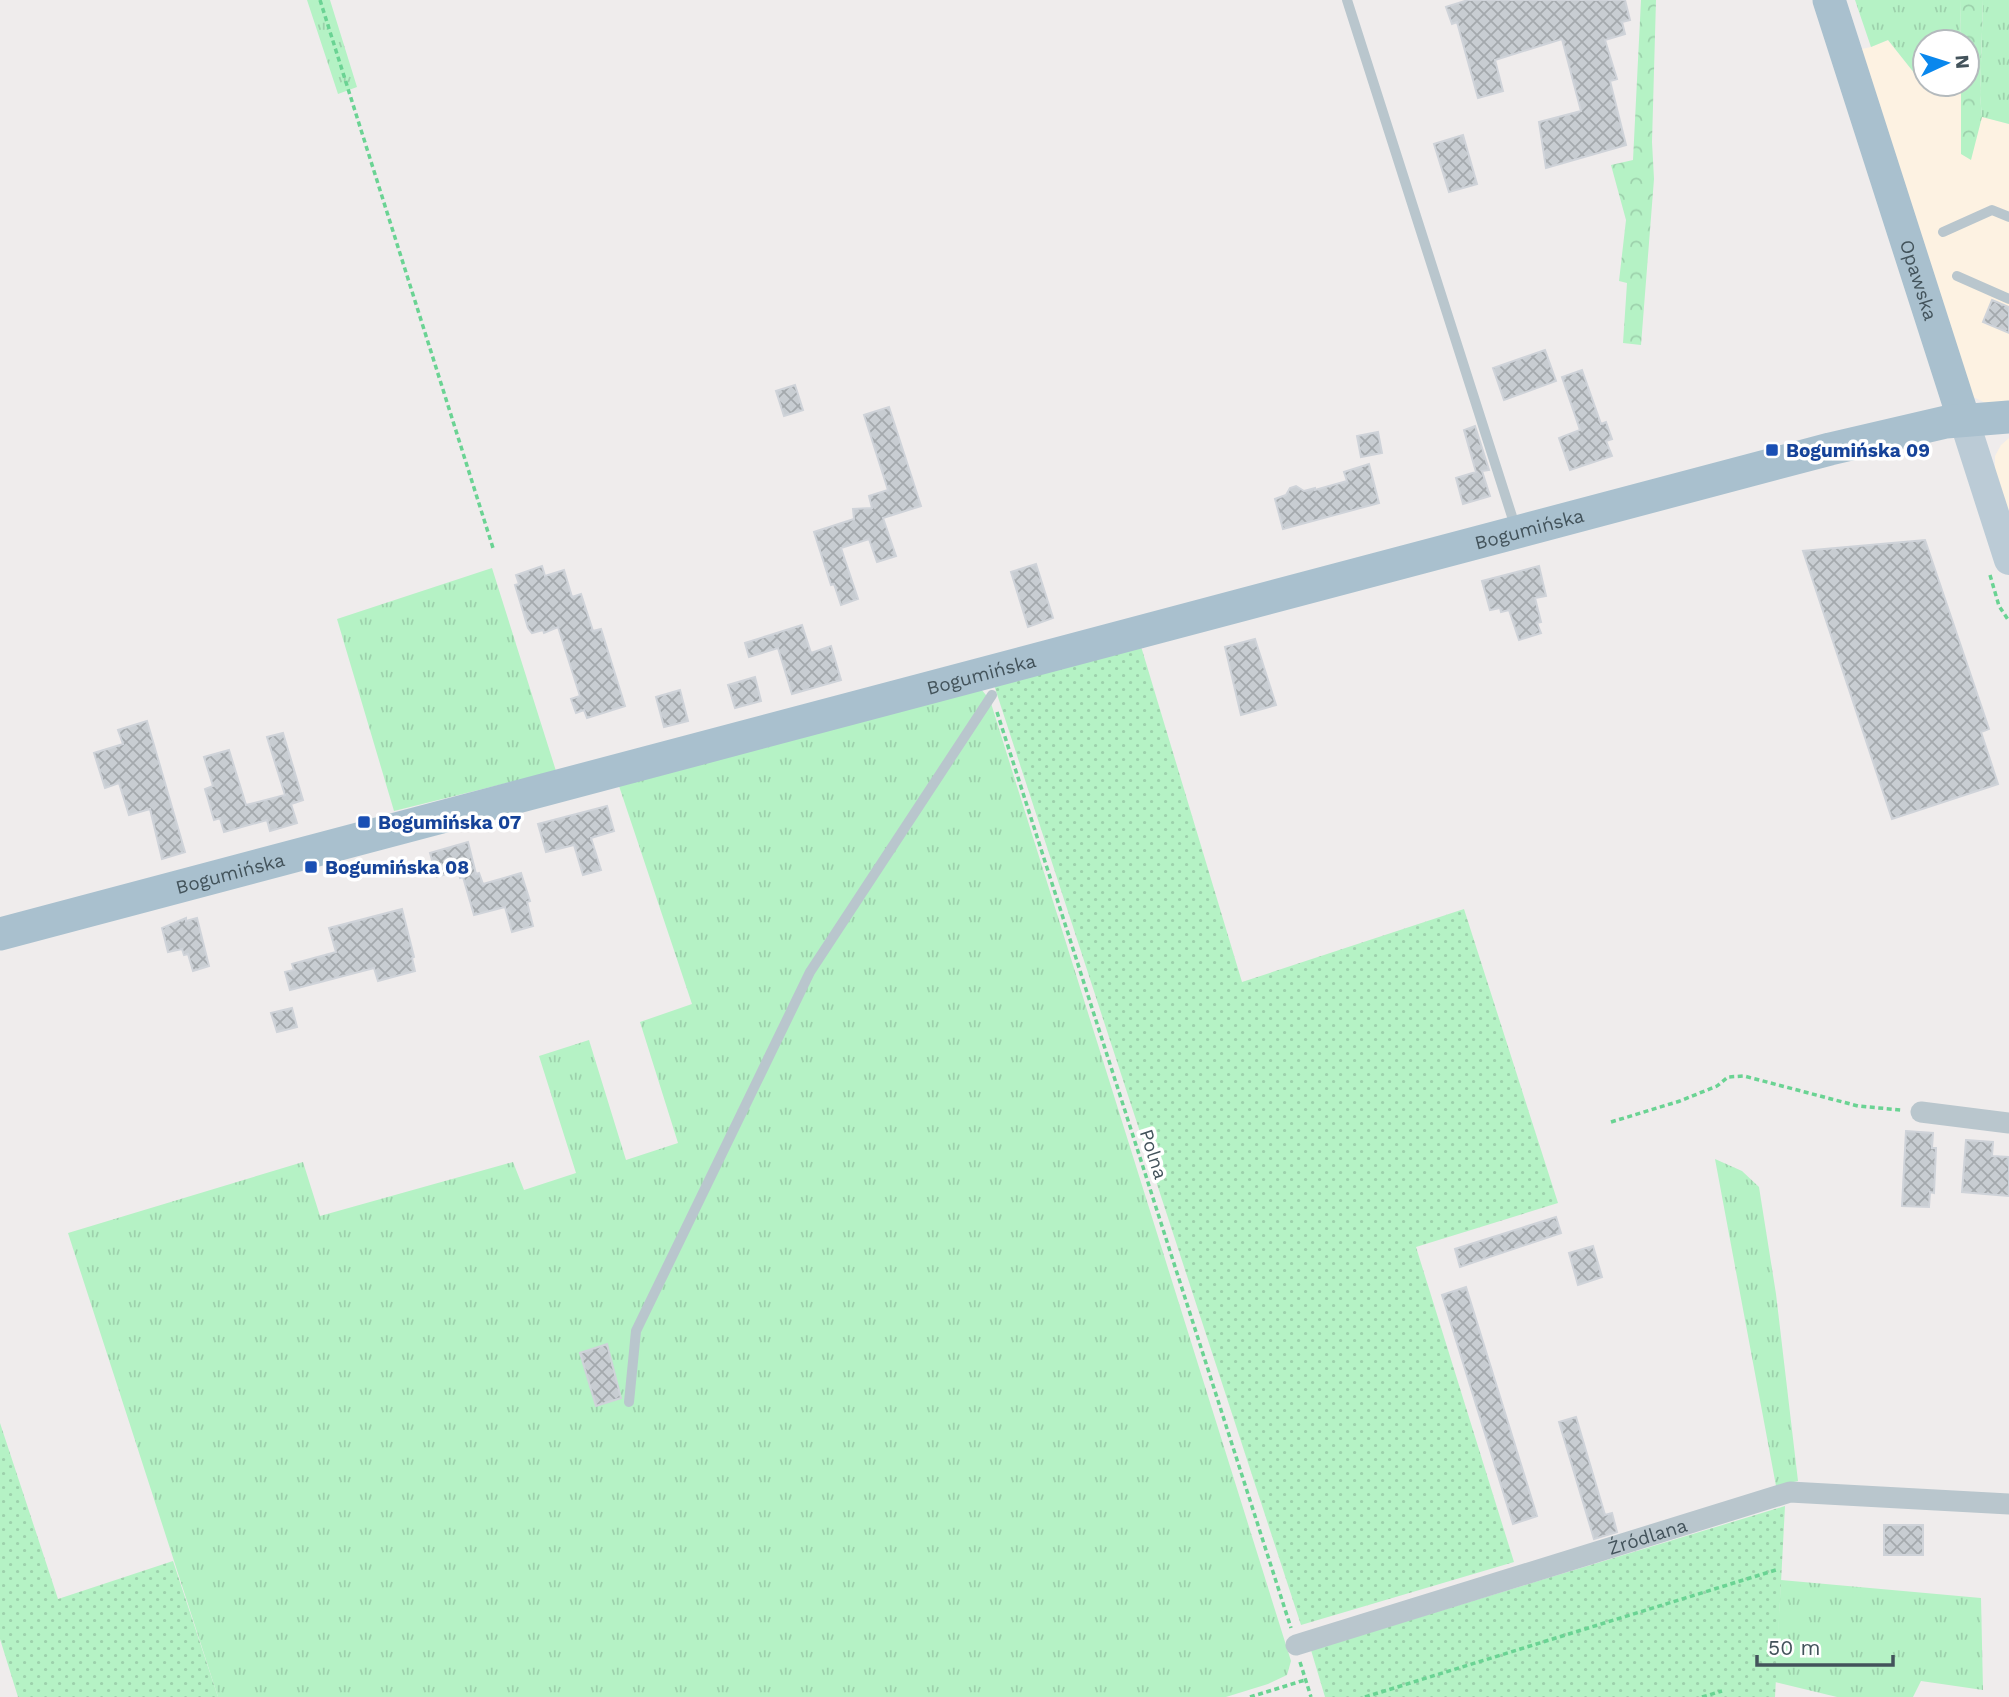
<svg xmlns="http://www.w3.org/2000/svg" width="2009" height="1697" font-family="'Work Sans',sans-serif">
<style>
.commercial{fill:#fdf2e2}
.grass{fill:url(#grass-tufts)}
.forest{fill:url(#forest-crowns)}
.park{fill:url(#park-dots)}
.building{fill:url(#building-cross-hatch);stroke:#cfd3d9;stroke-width:2}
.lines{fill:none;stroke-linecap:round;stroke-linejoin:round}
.path{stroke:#6ad393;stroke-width:3.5;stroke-dasharray:5 3.5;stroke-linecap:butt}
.lane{stroke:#b9c6cd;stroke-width:10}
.street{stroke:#b9c6cd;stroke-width:21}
.secondary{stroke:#bbcbd6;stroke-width:30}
.primary{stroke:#a9c0ce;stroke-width:33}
.transit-dot{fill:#1a4fb4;stroke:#fff;stroke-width:2.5}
.labels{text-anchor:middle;stroke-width:7;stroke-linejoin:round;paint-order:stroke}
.street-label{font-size:19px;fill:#43535b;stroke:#fff}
.transit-label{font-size:19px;font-weight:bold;fill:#164399;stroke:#fff;text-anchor:start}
</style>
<defs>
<pattern id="grass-tufts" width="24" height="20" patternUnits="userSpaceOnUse" patternTransform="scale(1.75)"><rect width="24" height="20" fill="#b5f2c5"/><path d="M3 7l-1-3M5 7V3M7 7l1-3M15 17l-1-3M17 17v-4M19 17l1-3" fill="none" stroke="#9dd1ac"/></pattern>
<pattern id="forest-crowns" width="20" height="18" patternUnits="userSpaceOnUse" patternTransform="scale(1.75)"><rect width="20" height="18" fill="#b5f2c5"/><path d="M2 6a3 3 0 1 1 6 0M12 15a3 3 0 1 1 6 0" fill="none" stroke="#9dd1ac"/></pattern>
<pattern id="park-dots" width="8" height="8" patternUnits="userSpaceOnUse" patternTransform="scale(1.75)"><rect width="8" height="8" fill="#b5f2c5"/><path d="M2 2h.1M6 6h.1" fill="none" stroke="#9dd1ac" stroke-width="1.8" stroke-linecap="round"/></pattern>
<pattern id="building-cross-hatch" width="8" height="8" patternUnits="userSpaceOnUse" patternTransform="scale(1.75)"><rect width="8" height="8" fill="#c8cdd2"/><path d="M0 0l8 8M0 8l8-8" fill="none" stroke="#a4a9ad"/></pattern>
</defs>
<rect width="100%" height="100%" fill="#efecec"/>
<path class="commercial" d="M1888,40L1915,74L1925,68V84H1961L1962,111L2009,124V407H1994L1967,394L1857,50L1871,47Z
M2009,438V517L1995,472V456L2001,445Z"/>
<path class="grass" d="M307,0H330L357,87L338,94Z
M1855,0H1960L1961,42H1925V68L1915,74L1888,40L1871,47Z
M1983,0H2009V124L1982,117L1980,95Z
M492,568L556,771L394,811L337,619Z
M981,689L990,700L1291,1661L1287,1675L1268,1684L1226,1697H218L68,1233L303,1162L320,1216L513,1162L524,1190L576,1173L539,1056L589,1040L626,1160L678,1143L640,1022L692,1004L618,783Z
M1715,1159L1742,1171L1759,1187L1776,1294L1798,1481L1776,1486Z
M1781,1580L1981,1598L1983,1690L1921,1681L1913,1697H1837L1775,1682Z"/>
<path class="forest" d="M1641,0H1656L1652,142L1654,179L1641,345L1623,343L1627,283L1619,281L1626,220L1611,165L1633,160Z
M1960,0H1983L1980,95L1982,117L1971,160L1961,154V84H1967V42H1961Z"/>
<path class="park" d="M1140,643L1242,982L1464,909L1558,1203L1416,1247L1514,1562L1301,1625L993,682Z
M0,1423L58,1599L173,1561L218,1697H18L0,1639Z
M1785,1506L1775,1697H1325L1311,1650Z"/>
<path class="building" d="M1468,0H1625L1630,20L1622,22L1625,34L1605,40L1617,79L1610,81L1626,145L1546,168L1539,122L1581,111L1562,39L1495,60L1503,91L1478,98L1457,22L1452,24L1446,7Z
M1463,135L1477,184L1449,192L1434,144Z
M1992,300L2009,307V333L1983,322Z
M1545,350L1556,381L1504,400L1493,368Z
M1582,370L1601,424L1606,422L1612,439L1606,441L1612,456L1570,470L1559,438L1580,430L1562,377Z
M795,385L803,410L784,416L776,391Z
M889,407L921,506L883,518L896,556L877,562L869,539L841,548L858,599L841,605L834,584L831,585L814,532L854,519L853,509L872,508L869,496L888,490L864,415Z
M1475,426L1489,470L1482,471L1490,496L1463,504L1456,478L1476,472L1464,430Z
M1378,432L1382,453L1361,457L1357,436Z
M1369,464L1379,503L1283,529L1275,499L1286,495L1290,488L1296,486L1304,491L1315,488V490L1347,481L1344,472Z
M1925,540L1989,729L1981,732L1998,784L1892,819L1803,551Z
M1036,564L1053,618L1028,627L1011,572Z
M542,566L545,576L564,570L572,597L581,594L593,631L601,629L625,706L587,718L584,710L576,713L571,699L580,696L558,627L544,633L543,630L532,633L528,628L515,585L519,584L516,575Z
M1539,566L1546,596L1535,598L1541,622L1537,623L1541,633L1519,640L1509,610L1501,612L1500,608L1490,610L1482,581Z
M802,625L811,653L831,646L841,680L792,694L778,648L749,657L745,643Z
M1255,639L1276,705L1241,715L1225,647Z
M755,677L761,701L735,708L728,685Z
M680,690L688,721L664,727L656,697Z
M147,721L185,852L162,859L150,809L129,815L119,783L105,788L94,753L123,744L118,730Z
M283,733L303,800L291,804L297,823L270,831L267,820L224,832L220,818L214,820L205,789L213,786L204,757L229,750L246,805L285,795L267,737Z
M607,806L614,831L591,838L601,870L583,875L574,845L546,852L538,824Z
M468,842L476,874L479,873L483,884L521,873L530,901L527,902L533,926L512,932L505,907L474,915L463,877L460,878L458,870L437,877L430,853Z
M402,909L414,957L412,958L415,971L378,981L374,968L290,990L285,972L294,970L292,964L336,952L329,928Z
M186,918V921L197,918L209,966L193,971L188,954L184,955L182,949L168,952L162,928Z
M292,1008L297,1027L277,1032L271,1013Z
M1906,1131L1933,1133L1932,1148H1936L1934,1193L1930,1192L1929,1207L1902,1206Z
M1966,1140L1993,1142L1992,1156L2009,1157V1196L1962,1192Z
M1556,1217L1561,1233L1460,1267L1455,1249Z
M1593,1246L1602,1277L1578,1285L1569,1253Z
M1466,1287L1537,1516L1513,1524L1442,1295Z
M607,1344L621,1398L596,1406L580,1353Z
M1576,1417L1605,1515L1612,1513L1617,1532L1594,1539L1559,1422Z
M1884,1525H1923V1555H1884Z"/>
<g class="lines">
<path class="path" d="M320,0L493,548
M1990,575L1999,606L2009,621
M997,712L1291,1628
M1611,1122L1680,1101L1717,1086L1728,1077L1744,1076L1858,1106L1901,1110
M1300,1662L1311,1697
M1250,1697L1305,1680
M1365,1697L1779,1569
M1702,1697L1722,1691"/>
<path class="lane" d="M1347,0L1516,529
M1943,232L1992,210L2009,217
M1957,276L2009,299
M629,1402L636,1331L810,972L992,695"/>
<g class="street">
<path d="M1921,1112L2009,1123"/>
<path id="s1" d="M1296,1645L1790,1492L2009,1504"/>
</g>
<path class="secondary" d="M1964,420L2009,560"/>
<g class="primary">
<path id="s2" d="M1829,0L1964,420"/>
<path id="s3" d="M0,934L1830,449L1946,422L2009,417"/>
</g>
</g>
<g class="transit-dot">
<rect x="1765" y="443" width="14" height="14" rx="3.5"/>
<rect x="357" y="815" width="14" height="14" rx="3.5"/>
<rect x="304" y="860" width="14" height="14" rx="3.5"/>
</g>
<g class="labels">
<g class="street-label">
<text dy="7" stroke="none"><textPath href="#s2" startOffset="294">Opawska</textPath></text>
<text dy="7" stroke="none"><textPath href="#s3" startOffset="1582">Bogumińska</textPath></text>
<text dy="7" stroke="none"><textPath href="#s3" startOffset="1015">Bogumińska</textPath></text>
<text dy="7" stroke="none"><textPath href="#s3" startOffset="238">Bogumińska</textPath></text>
<text transform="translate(1154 1154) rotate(72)" y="7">Polna</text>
<text dy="7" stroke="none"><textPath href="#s1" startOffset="368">Źródlana</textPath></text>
</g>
<g class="transit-label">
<text x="1786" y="457">Bogumińska 09</text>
<text x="378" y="829">Bogumińska 07</text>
<text x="325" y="874">Bogumińska 08</text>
</g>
</g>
<g transform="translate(1946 63) rotate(86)"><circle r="33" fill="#ffffff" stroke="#b4babd" stroke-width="2"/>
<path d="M0-5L12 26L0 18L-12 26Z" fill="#0987ed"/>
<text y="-10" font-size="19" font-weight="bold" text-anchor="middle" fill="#43535b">N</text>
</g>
<path d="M1757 1655v10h136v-10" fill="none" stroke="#43535b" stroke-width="3.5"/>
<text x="1768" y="1655" font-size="21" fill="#43535b" stroke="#ffffff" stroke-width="5" paint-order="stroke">50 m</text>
</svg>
